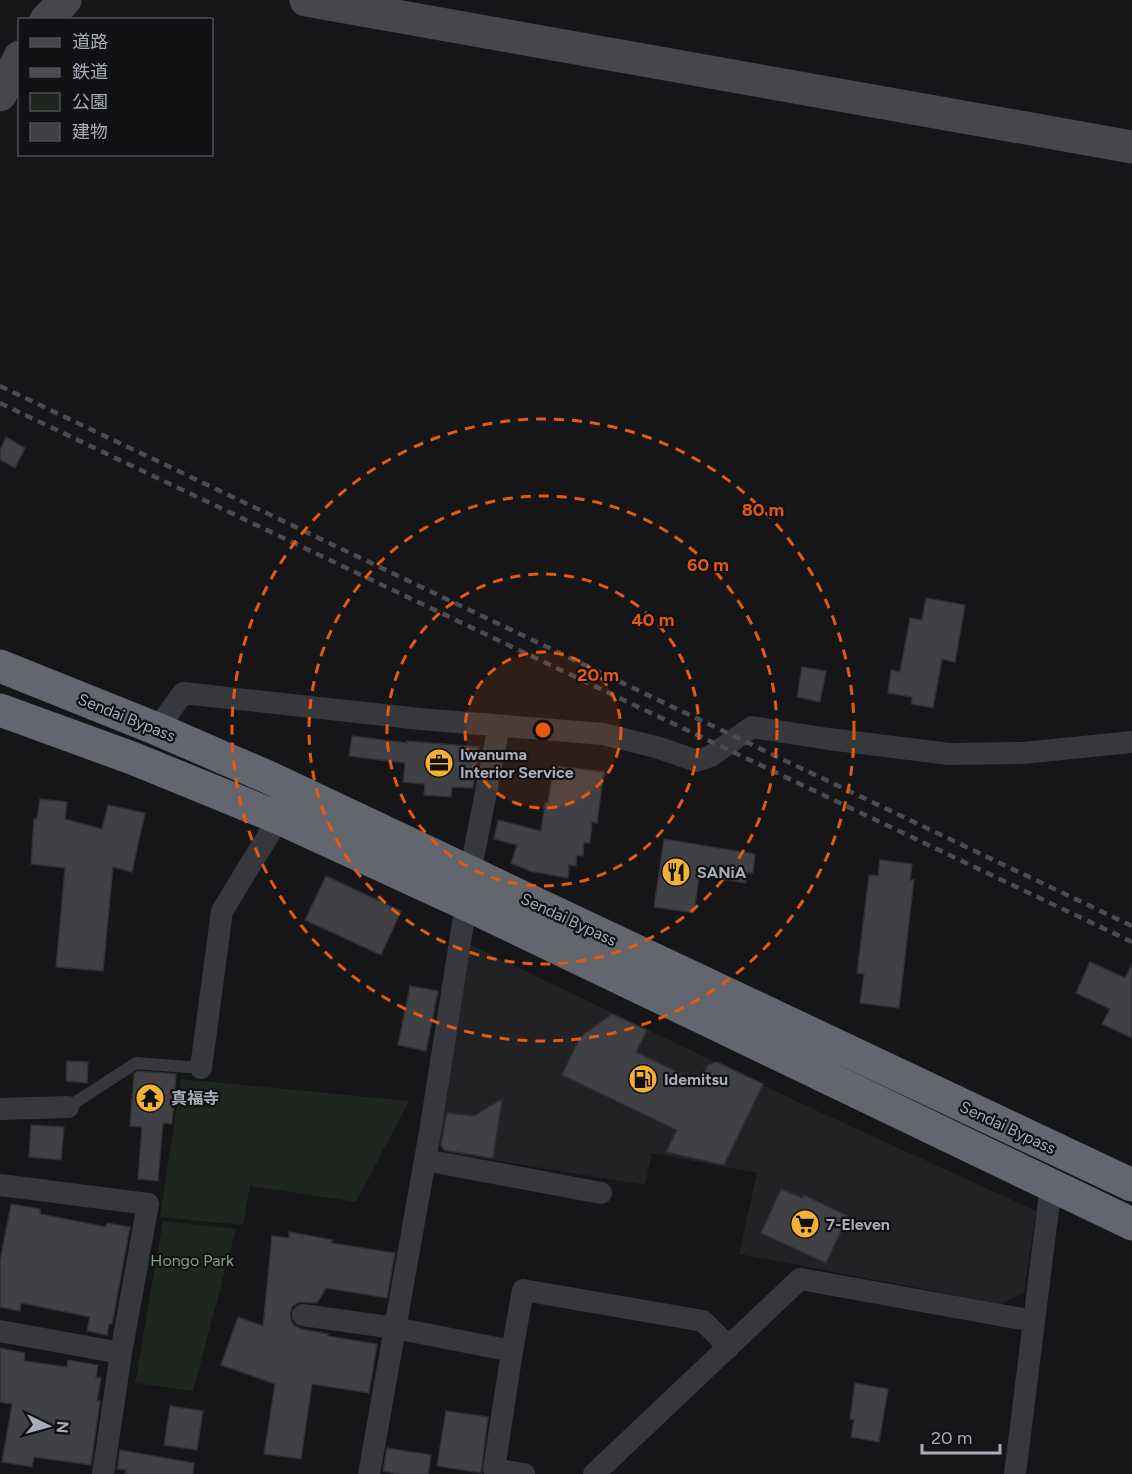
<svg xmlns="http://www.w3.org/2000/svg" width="1132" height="1474" font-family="Figtree,'Noto Sans JP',sans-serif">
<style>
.built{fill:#222225}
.green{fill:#1e261f}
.building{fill:#404145;stroke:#303034;stroke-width:1.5}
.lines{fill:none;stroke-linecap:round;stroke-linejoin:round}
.lane{stroke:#37383d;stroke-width:12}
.street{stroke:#37383d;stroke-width:22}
.secondary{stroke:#45474d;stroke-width:33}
.highway{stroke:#63666e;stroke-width:33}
.rail{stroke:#4a4c52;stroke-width:4.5;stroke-dasharray:8 6;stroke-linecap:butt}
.ring{fill:none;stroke:#e8590c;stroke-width:3;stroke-dasharray:10 8}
.labels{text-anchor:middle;stroke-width:4.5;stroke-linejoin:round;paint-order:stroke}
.street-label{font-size:16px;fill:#a8adb8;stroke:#111113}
.poi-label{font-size:16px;font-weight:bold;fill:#a8adb8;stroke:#111113;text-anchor:start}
.park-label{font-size:16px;fill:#7fa381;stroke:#111113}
.centre{fill:#e8590c;stroke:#111113;stroke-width:3}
.ring-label{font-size:18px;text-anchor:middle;font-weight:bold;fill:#e8590c;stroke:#111113;stroke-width:4.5;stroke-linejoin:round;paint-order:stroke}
</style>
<rect width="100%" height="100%" fill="#161618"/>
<path class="built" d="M469,944L811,1108L1036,1211L1024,1292L1002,1304L739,1254L757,1173L652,1153L645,1185L445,1152L435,1137Z"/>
<path class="green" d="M181,1079L409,1101L356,1202L250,1186L243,1225L160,1217Z
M163,1221L236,1229L193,1391L135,1383Z"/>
<path class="building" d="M6,437L25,448L15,468L0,460V450Z
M926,598L965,605L955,662L942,659L933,708L911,704L912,697L888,693L891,670L900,672L910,618L922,620Z
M802,667L826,671L820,702L797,697Z
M352,736L407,743V741L479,747L473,788L452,787L451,797L424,795L425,784L403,782L405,763L349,756Z
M554,766L604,772L597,823L592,822L590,843H584L583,856L577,855L576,866L569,865L568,878L530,871L511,863L517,845L494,839L498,820L541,831L545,803H548Z
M40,799L67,802L65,819L102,829L108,805L145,813L132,872L113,867L103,971L56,967L65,868L31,864L34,819H37Z
M664,839L755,854L753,873H747L746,883L699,876L694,913L654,907Z
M880,860L912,864L910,880H914L899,1008L860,1003L864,974L857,973L869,875L878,876Z
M326,876L401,911L381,955L305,920Z
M1090,962L1125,978L1132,964V1038L1102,1024L1110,1009L1076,993Z
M410,986L438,991L426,1051L398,1045Z
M612,1014L647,1030L636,1052L700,1083L708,1065L717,1062L763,1084L724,1165L666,1152L677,1130L562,1075L580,1037Z
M67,1061L88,1062L87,1083L66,1081Z
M138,1071L176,1074L172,1124L163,1123L158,1181L138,1179L142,1127L130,1126L134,1074Z
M502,1099L493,1158L444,1150L441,1145L447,1113L474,1116Z
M31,1125L64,1127L61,1160L29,1157Z
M781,1189L802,1198L804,1195L848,1216L826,1263L761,1233Z
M11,1204L40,1209V1214L106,1227L107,1223L130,1227L112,1324H109L107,1335L87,1331L90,1317L21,1303L20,1311L0,1307V1261Z
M289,1232L333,1240L331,1243L395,1253L387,1298L326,1288L317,1303L299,1302L292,1307L290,1314L291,1321L295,1326L302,1329L328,1334L327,1336L377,1344L369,1393L312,1384L301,1459L264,1454L275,1384L221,1365L238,1317L263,1326L272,1236L289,1238Z
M0,1348L25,1353L24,1361L67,1367L68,1360L98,1365L96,1378H101L97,1401H100L91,1465L34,1457L32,1467L2,1462L12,1404L0,1402Z
M855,1383L888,1389L879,1442L851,1437L854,1420L850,1419Z
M170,1406L203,1411L197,1450L164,1445Z
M446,1411L488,1417L481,1473L437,1466Z
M387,1448L431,1455L428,1474H398L383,1471Z
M120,1450L194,1463L193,1474H125L126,1470L117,1469Z"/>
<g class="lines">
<path class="lane" d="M68,1107L136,1063L201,1068"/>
<path class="street" d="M157,729L183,693L420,719L603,734L656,747L697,761L711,756L752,727L829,739L949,754L1023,753L1132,742
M470,873L499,726
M201,1068L222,911L279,818
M0,1109L68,1107
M425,1160L601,1193
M0,1185L148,1204L121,1353L103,1474
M303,1315L395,1328L512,1351L494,1469L524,1474
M0,1331L121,1353
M512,1351L523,1290L703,1321L729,1347
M369,1474L430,1132L466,904
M594,1474L800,1279L1033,1321
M1015,1474L1051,1185"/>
<path class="secondary" d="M306,0L1132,147
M46,20L65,0
M0,95L20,57"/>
<path class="highway" d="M0,666L157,729L270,778L1132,1185
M0,710L132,758L279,818L466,904L1132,1224"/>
<path class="rail" d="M0,386L1132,926
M0,403L1132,942"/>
</g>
<circle cx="543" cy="730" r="78" fill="#e8590c" fill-opacity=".12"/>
<g class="ring">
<circle cx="543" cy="730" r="78"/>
<circle cx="543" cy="730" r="156"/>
<circle cx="543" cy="730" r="234"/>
<circle cx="543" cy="730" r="311"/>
</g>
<defs>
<g id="office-disc" transform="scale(1.5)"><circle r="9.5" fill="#f2b134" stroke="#111113"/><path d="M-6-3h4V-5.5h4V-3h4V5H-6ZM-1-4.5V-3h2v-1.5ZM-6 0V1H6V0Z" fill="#111"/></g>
<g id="restaurant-disc" transform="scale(1.5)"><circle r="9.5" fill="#f2b134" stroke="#111113"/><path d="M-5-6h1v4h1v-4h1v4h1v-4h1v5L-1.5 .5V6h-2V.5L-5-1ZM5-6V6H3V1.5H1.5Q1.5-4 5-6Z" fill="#111"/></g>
<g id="fuel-disc" transform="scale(1.5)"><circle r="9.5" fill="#f2b134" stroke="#111113"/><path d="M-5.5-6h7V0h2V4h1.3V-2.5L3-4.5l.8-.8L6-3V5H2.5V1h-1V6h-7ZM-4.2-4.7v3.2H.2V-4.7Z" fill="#111"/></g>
<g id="temple-disc" transform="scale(1.5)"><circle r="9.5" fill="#f2b134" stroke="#111113"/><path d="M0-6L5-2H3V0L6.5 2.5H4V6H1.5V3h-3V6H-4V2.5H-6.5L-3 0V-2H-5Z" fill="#111"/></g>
<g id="supermarket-disc" transform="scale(1.5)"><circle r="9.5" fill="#f2b134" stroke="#111113"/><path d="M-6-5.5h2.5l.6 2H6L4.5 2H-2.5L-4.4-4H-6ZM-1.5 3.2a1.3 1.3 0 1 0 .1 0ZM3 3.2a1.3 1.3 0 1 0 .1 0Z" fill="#111"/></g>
</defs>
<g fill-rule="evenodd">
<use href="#office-disc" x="439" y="763"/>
<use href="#restaurant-disc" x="676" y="872"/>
<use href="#fuel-disc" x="643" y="1079"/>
<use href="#temple-disc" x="150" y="1098"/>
<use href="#supermarket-disc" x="805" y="1224"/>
</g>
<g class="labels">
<g class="street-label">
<text transform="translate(127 717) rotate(22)" y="6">Sendai Bypass</text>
<text transform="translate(569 919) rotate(25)" y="6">Sendai Bypass</text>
<text transform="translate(1008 1127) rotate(25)" y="6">Sendai Bypass</text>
</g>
<g class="poi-label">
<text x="460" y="760">Iwanuma<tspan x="460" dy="18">Interior Service</tspan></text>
<text x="697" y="878">SANiA</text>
<text x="664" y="1085">Idemitsu</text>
<text x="171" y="1104">真福寺</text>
<text x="826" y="1230">7-Eleven</text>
</g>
<g class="park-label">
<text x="192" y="1266">Hongo Park</text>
</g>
</g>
<circle cx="543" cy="730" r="9" class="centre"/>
<g class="ring-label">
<text x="763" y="516">80 m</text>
<text x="708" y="571">60 m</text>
<text x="653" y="626">40 m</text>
<text x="598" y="681">20 m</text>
</g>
<rect x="18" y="18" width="195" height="138" fill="#111113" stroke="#4d4f55" stroke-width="1.5"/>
<rect x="30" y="38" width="30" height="9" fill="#45474d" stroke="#4d4f55" stroke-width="1.5"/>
<text x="72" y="48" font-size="18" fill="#a8adb8">道路</text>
<rect x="30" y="68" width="30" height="9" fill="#4a4c52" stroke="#4d4f55" stroke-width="1.5"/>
<text x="72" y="78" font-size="18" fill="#a8adb8">鉄道</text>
<rect x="30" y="93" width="30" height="18" fill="#1e261f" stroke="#4d4f55" stroke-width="1.5"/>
<text x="72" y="108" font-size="18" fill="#a8adb8">公園</text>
<rect x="30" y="123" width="30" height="18" fill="#404145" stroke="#4d4f55" stroke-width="1.5"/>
<text x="72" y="138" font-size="18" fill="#a8adb8">建物</text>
<g transform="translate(48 1426) rotate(95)" stroke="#111113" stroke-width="4.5" paint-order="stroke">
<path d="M0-4.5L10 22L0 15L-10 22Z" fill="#a8adb8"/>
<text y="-9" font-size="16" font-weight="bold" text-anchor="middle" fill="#a8adb8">N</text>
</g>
<path d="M922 1444v9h78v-9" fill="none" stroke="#a8adb8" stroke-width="3"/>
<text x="931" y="1444" font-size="18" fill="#a8adb8" stroke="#111113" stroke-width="4.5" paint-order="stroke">20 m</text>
</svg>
